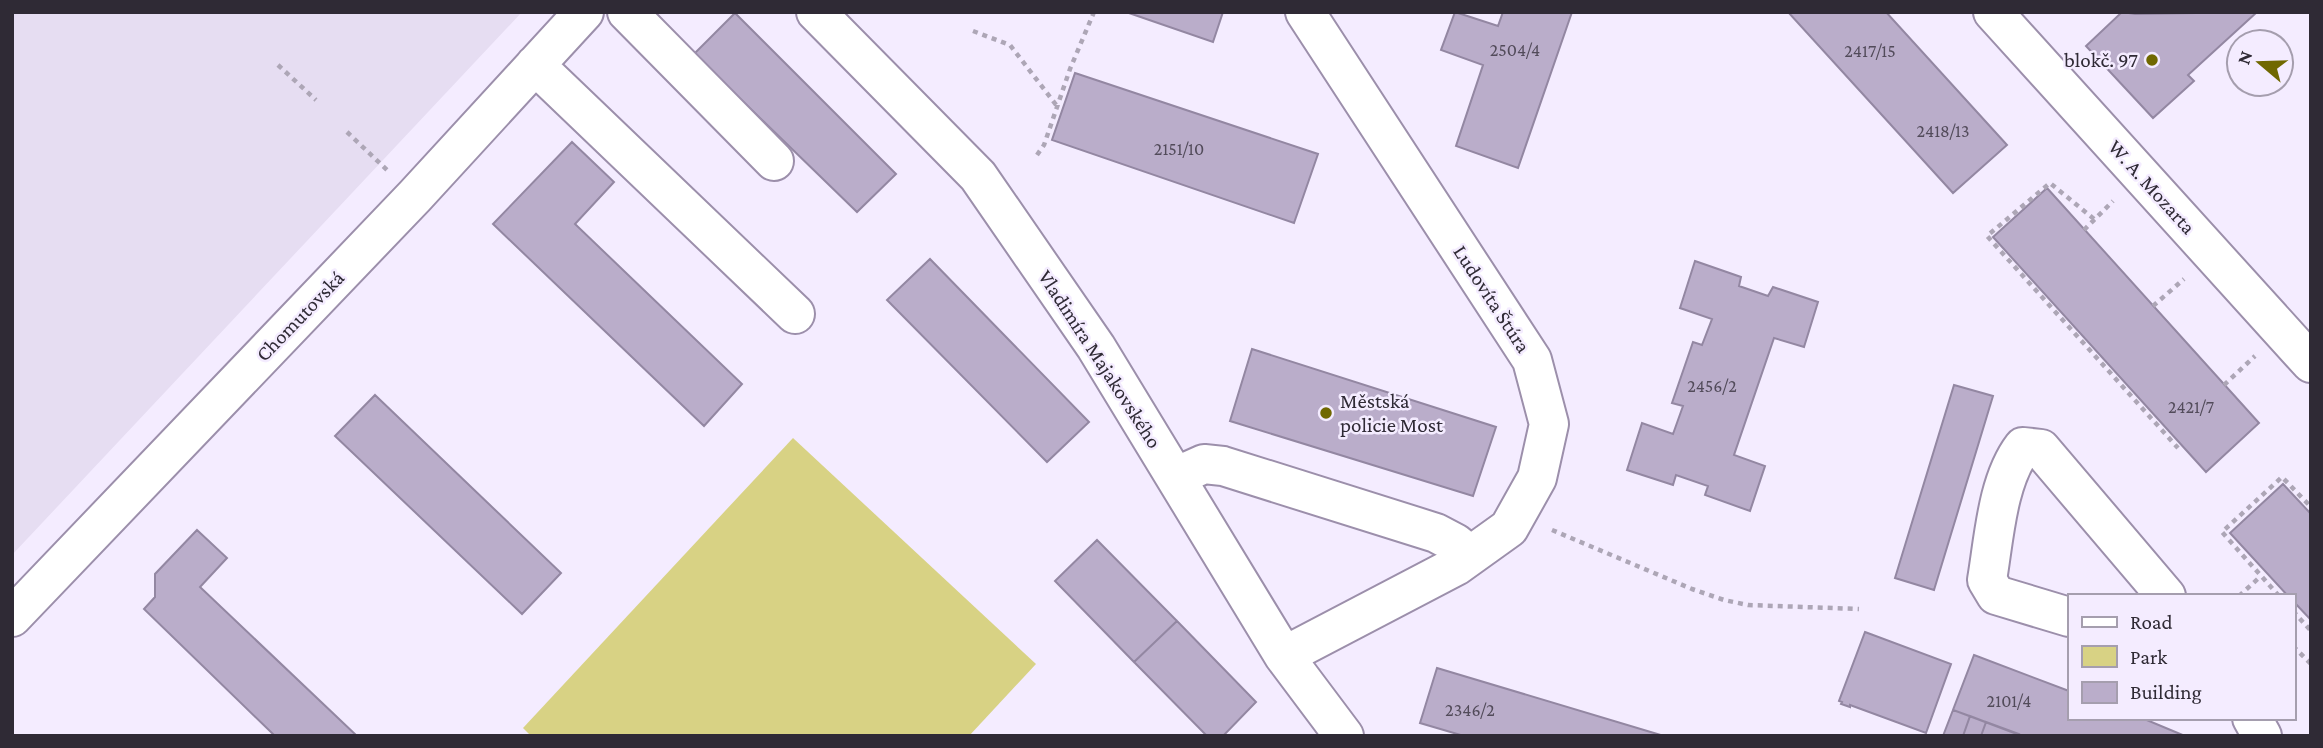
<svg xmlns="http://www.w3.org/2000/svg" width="2323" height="748" font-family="'Crimson Pro',serif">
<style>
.built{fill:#e6ddf2}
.green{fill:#d8d284}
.building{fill:#baadca;stroke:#9387a2;stroke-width:2}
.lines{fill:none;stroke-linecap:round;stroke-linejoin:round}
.minor-casing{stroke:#9c8fab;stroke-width:42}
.path{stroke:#ada6b6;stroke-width:4.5;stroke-dasharray:5 5;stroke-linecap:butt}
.minor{stroke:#fff;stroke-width:38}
.poi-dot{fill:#706800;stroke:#f4ecff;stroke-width:2.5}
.labels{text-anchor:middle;stroke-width:5;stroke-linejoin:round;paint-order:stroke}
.number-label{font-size:18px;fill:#524b5a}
.poi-label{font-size:21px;fill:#2f2a35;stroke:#f4ecff;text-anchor:end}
.street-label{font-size:21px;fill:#2f2a35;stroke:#f4ecff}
</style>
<rect width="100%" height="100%" fill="#f4ecff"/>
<path class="built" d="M12,12H522L12,555Z"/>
<path class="green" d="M793,438L1036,664L969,736H531L523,728Z"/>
<path class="building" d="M1126,12H1223L1213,42Z
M1455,12L1498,26L1503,12H1572L1518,168L1456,146L1483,65L1441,50Z
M1788,12H1886L2007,145L1953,193Z
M2122,12L2135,14L2257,12L2188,75L2194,81L2153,118L2086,46Z
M735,13L896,174L857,212L694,54Z
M1075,73L1318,154L1294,223L1052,140Z
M572,142L614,182L575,224L742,384L704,426L493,224Z
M2047,188L2259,423L2206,472L1993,237Z
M930,259L1089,422L1047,462L887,300Z
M1695,261L1741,277L1739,286L1768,296L1773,287L1818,302L1804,347L1774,338L1734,455L1765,466L1750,511L1705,495L1708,486L1676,475L1673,485L1627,470L1642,423L1673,434L1683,406L1672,403L1693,342L1702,345L1712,319L1680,308Z
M1252,349L1496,427L1473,496L1230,421Z
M1954,385L1993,396L1934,590L1895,578Z
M375,395L561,573L522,614L335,436Z
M2283,484L2311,514V620L2293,601V596H2288L2230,533Z
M197,530L227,558L200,587L357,736H275L144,609L155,597V574Z
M1097,540L1177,621L1134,662L1055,581Z
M1177,621L1256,702L1223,736H1207L1134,662Z
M1865,632L1951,664L1926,733L1850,705V707L1841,704L1842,702L1839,701Z
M1974,655L2069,691V718H2142L2185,736H2022L1953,710Z
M1437,668L1664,736H1464L1420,723Z
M1953,710L1970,716L1963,736H1943Z
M1970,716L1986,722L1981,736H1963Z
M1986,722L2019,734L2018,736H1981Z"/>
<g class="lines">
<g class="minor-casing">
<path id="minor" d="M627,12L774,161
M816,12L978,176L1096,347L1284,656L1344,736
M1993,12L2311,363
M535,65L795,314
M1175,477L1204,464L1223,466L1436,533L1455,543L1470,555
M12,617L415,196L584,12
M2069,617L1996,595L1987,580C1994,539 1997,481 2023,447L2041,449L2166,596
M1284,656L1456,566L1509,528L1537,478L1549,424L1532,360L1305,12
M2252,718L2262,736"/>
</g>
<path class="path" d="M973,31L1010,45L1057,106
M278,65L316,100
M347,132L387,170
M1037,155L1044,145L1070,69L1094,12
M2094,219L2050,183L1987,236L2178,448
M2084,230L2113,201
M2153,306L2184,279
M2224,385L2255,356
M1552,530L1692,589L1724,600L1748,605L1859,609
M2239,596L2261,576
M2279,596L2222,532L2282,477L2311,507
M2293,611L2311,631
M2293,646L2311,664"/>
<use href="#minor" class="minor"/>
</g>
<g class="poi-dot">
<circle cx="2152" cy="60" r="7"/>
<circle cx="1326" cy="413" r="7"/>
</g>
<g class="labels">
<g class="number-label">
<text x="1515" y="56">2504/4</text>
<text x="1870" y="57">2417/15</text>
<text x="1943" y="137">2418/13</text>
<text x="1179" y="155">2151/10</text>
<text x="1712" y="392">2456/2</text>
<text x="2191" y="413">2421/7</text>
<text x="2009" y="707">2101/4</text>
<text x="1470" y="716">2346/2</text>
</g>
<g class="poi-label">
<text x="2138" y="67">blokč. 97</text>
<text x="1340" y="408" text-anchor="start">Městská<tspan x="1340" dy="24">policie Most</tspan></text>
</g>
<g class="street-label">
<text transform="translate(2152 187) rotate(48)" y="7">W. A. Mozarta</text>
<text transform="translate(1492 299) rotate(57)" y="7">Ludovíta Štúra</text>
<text transform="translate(300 316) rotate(-46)" y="7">Chomutovská</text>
<text transform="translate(1100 359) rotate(57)" y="7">Vladimíra Majakovského</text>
</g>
</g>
<rect width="2323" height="748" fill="none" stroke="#2f2a35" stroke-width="28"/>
<rect x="2068" y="594" width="228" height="126" fill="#f4ecff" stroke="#a59eae" stroke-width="2"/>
<rect x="2082" y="617" width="35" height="10" fill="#ffffff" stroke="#a59eae" stroke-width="2"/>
<text x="2130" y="629" font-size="21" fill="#2f2a35">Road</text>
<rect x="2082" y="646" width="35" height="21" fill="#d8d284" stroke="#a59eae" stroke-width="2"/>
<text x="2130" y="664" font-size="21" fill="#2f2a35">Park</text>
<rect x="2082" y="682" width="35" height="21" fill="#baadca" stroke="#a59eae" stroke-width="2"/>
<text x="2130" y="699" font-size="21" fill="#2f2a35">Building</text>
<g transform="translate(2260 63) rotate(289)"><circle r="33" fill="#f4ecff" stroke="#a59eae" stroke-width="2"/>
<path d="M0-5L12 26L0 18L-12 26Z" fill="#706800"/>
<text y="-10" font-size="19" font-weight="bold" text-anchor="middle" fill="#2f2a35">N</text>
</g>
</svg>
